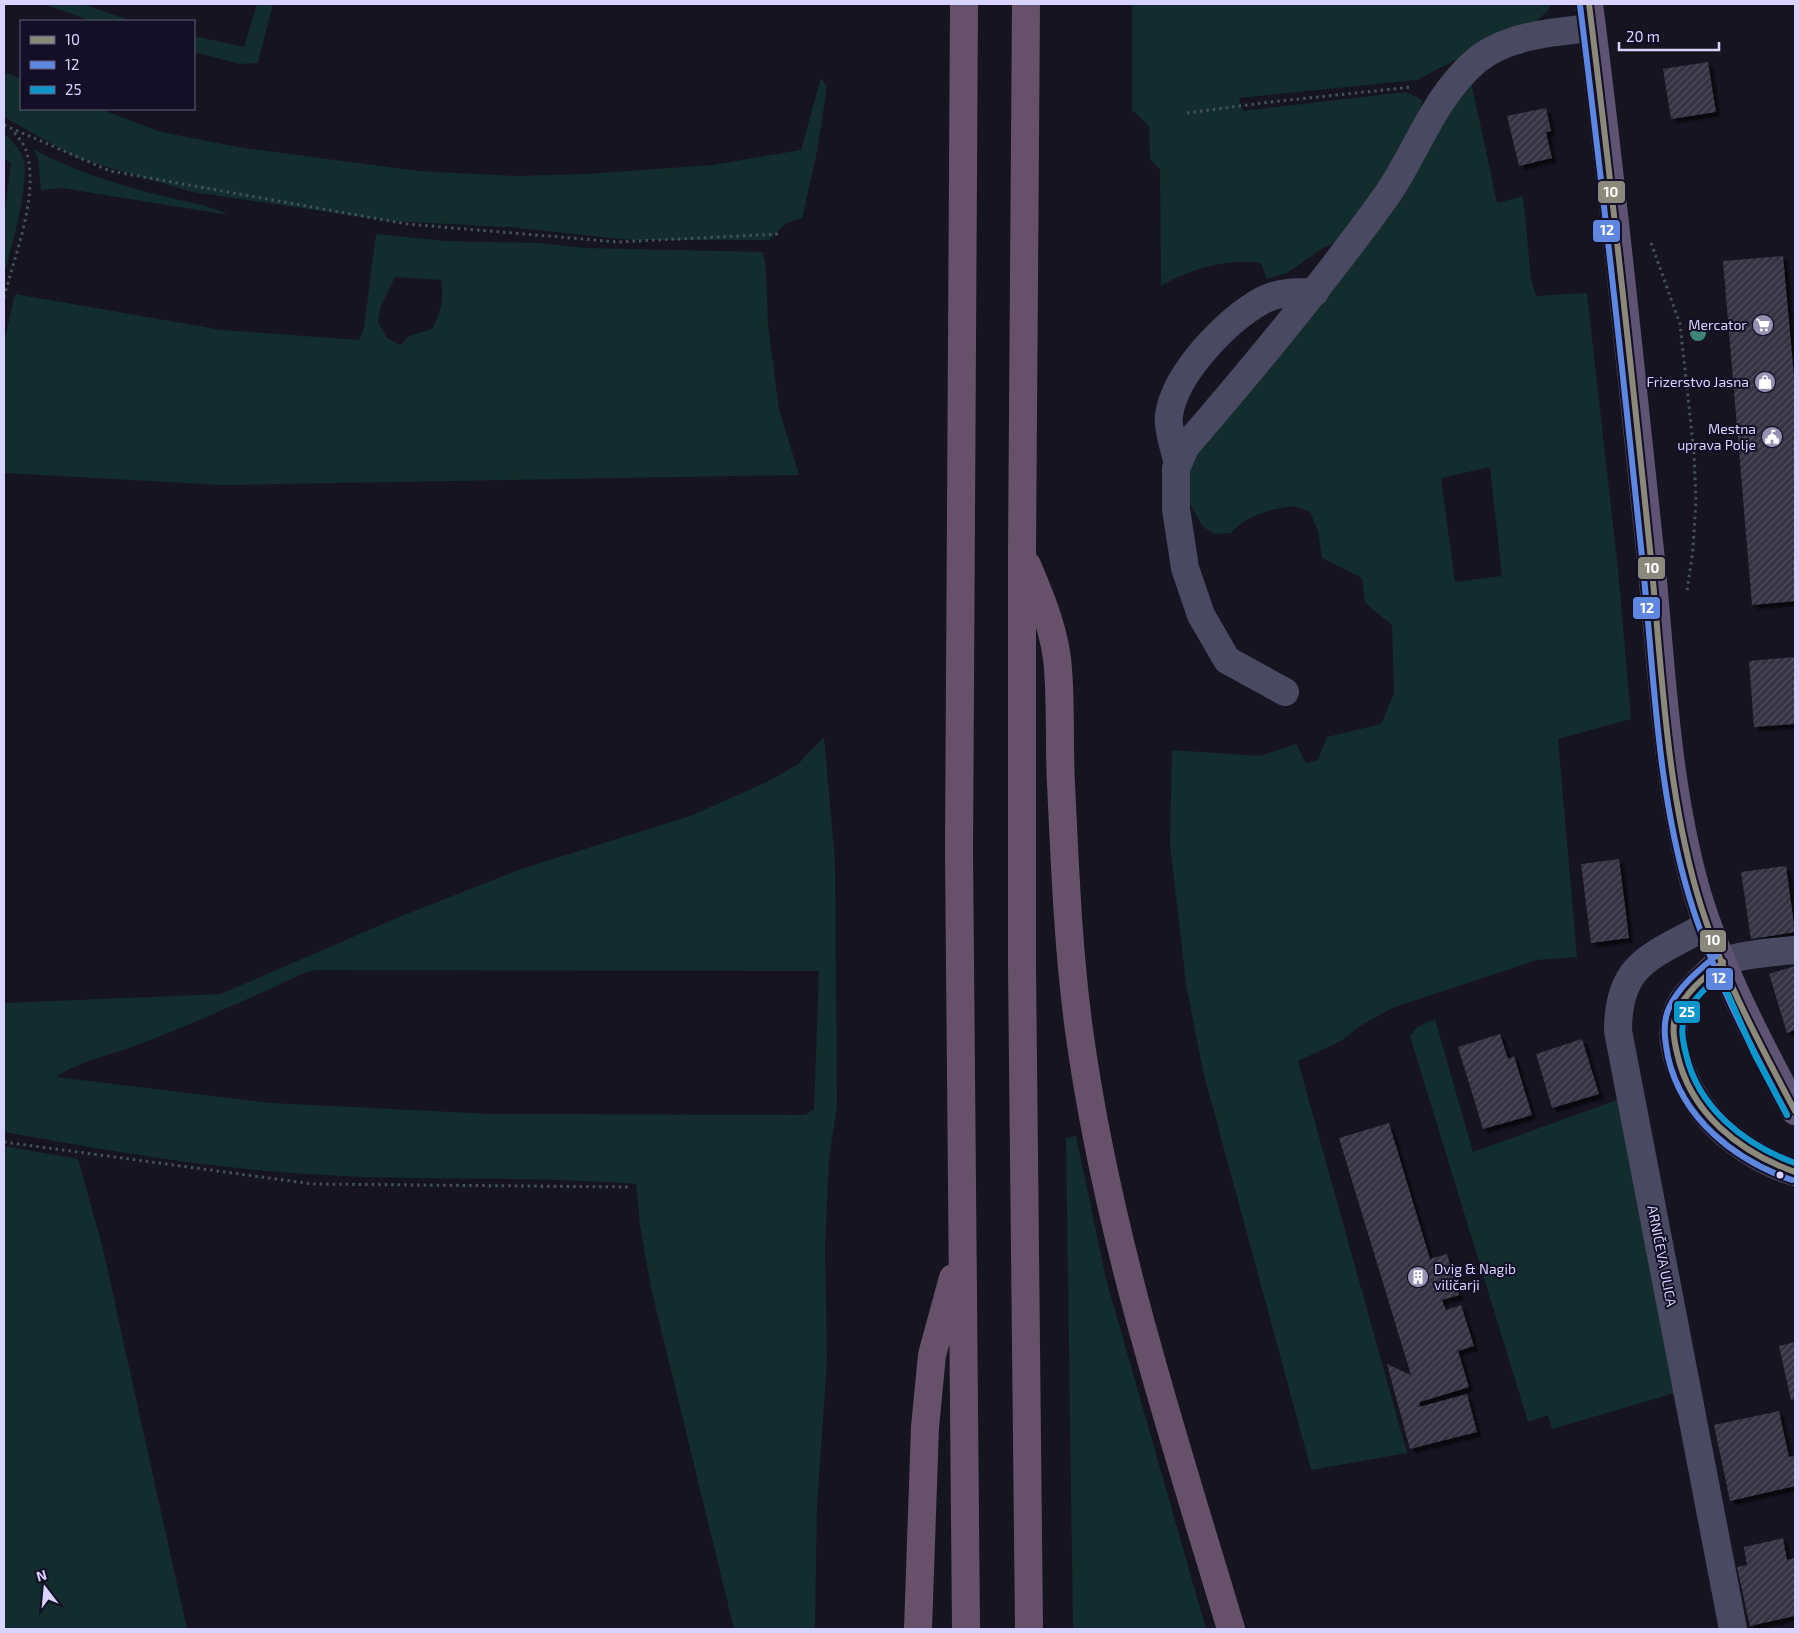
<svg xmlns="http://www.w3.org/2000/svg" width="1799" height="1633" font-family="'Exo 2',sans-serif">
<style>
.grass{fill:#132c2d;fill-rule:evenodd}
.building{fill:url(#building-hatch);filter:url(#shadow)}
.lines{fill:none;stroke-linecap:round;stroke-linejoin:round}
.path{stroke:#44505f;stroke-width:3;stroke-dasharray:2.5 4;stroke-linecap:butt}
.minor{stroke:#4a4962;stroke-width:28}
.major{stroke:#5e5373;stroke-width:28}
.highway{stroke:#67516a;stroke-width:28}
.bus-1-casing{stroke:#130f26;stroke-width:10}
.bus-2-casing{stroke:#130f26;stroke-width:10}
.bus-3-casing{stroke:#130f26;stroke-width:10}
.bus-1{stroke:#8a897b;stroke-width:6}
.bus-2{stroke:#5f87de;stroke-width:6}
.bus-3{stroke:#1095ca;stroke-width:6}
.tree{fill:#3e8478}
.bus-dot{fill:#d9d4ff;stroke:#130f26;stroke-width:2}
.labels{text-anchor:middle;stroke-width:4;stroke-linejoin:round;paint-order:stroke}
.poi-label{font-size:14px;fill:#d9d4ff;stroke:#130f26;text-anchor:end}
.street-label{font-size:14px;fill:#d9d4ff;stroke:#130f26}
.line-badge{stroke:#130f26;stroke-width:2}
.badge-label{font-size:14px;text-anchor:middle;font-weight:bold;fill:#fff}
</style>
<defs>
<pattern id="building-hatch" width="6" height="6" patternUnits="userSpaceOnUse" patternTransform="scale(1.25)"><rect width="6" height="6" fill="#343243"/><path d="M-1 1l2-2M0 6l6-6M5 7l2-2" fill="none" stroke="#514f5f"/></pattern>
<filter id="shadow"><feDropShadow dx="4.5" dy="4.5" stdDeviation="1" flood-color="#0009"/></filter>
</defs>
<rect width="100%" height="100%" fill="#161421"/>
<path class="grass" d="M44,4H83L131,21H91Z
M257,4H273L258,63L240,64L194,52V36L244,47Z
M1132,4H1550V8L1529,29L1471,52L1417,80L1239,98L1243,111L1406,92L1422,100L1420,121L1377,194L1337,241L1323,248L1287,273L1267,279L1261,263C1228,258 1190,269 1161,286L1160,170L1150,159L1149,126L1132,110Z
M4,72L21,79V109H100L161,132L238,147L418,171L516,176L587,174L712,165L801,150L821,78L827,86L817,152L802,218L786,223L769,240H631L507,227L390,221L192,192L77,158L4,117Z
M1470,76L1497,203L1523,196L1531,278L1536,296L1587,293L1618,569L1631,719L1558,739L1577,957L1537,960L1392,1008L1360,1026L1341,1041L1298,1061L1407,1453L1311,1470L1203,1071L1186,984L1170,844L1172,750L1260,756L1296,744L1306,763L1318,760L1327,737L1381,724L1394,693L1392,625L1365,603L1362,578L1322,558L1318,531L1310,512C1304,510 1297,506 1291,507C1271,508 1244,517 1231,533L1215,534L1203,527L1189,502L1187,478L1198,443ZM1490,467L1502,576L1455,582L1441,478Z
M4,133C11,140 19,148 23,157C31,178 11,251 4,274V218L11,163L4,159Z
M33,149C74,171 118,185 163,196C186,202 207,204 229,215L62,188L41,190L38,158Z
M376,234L445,241L538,243L586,248L763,252L766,269L768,325L779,409L799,475L223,485L4,473V343L15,294L222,330L359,340L364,328ZM395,277L441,280C444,298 441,313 432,329L409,336L401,345L387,338L378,322L381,306Z
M824,737L835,861L837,1104L829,1160L825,1246L827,1361L817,1505L815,1629H734L651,1288L640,1225L636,1184C522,1175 407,1182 292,1173C195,1166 99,1149 4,1132V1003L221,994L399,917L521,869L690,816L767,782L798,764ZM318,970L819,971L814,1109L805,1115L492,1114L271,1103L56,1077C81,1060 112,1055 140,1044C197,1022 251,998 306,972Z
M1435,1019L1473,1152L1620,1099L1675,1393L1552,1429L1548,1415L1528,1422L1410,1036L1417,1027Z
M1076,1136L1106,1279L1206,1629H1073L1066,1138Z
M4,1146L78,1159L103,1249L187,1629H4Z"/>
<path class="building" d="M1708,62L1716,112L1671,119L1663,69Z
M1546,108L1551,131L1546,132L1552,158L1519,166L1507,116Z
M1783,256L1795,388V601L1752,605L1723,261Z
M1795,657V724L1754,727L1749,661Z
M1619,859L1629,938L1591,943L1581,864Z
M1786,866L1795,932L1751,939L1741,872Z
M1795,966V1030L1787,1033L1769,974Z
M1500,1034L1508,1059L1514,1056L1532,1115L1483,1129L1458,1047Z
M1582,1039L1599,1094L1552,1108L1536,1054Z
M1389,1123L1430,1259L1447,1254L1459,1295L1442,1300L1446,1310L1461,1305L1474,1346L1458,1351L1469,1387L1420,1402L1419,1407L1467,1394L1477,1432L1410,1449L1387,1364L1411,1375L1339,1138Z
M1795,1342V1399L1791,1400L1779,1346Z
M1779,1411L1789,1457L1794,1456L1795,1486L1730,1501L1714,1425Z
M1783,1538L1787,1560L1795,1558V1616L1750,1626L1737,1567L1747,1565L1744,1547Z"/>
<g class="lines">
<path class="path" d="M1187,113L1270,102L1412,87
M4,125L110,171L407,224L618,242L780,234
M1651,243L1680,324L1694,453L1696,500L1693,549L1687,591
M4,297C15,255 37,200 28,157C26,146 19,138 12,130
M4,1142L313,1184L631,1187"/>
<path class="minor" d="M1178,464C1175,451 1167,427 1169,415C1175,373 1227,320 1263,300C1278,292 1298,292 1315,292
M1285,692L1227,660L1201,615L1185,568L1176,509V468L1186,446C1256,365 1324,283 1387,195C1417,151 1435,95 1477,60C1508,35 1555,32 1592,28
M1707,925C1655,956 1618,960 1618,1031L1733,1629
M1795,950C1774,952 1744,954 1724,961C1714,965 1703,978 1695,986C1688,993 1679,1004 1676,1014C1664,1054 1696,1109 1726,1134C1747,1151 1769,1165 1795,1172"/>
<path class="major" d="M1589,4C1613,189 1631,374 1651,560C1662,671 1666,785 1697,893C1720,969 1758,1041 1795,1111"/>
<path class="highway" d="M964,4L959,851L966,1629
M1026,4L1022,552V967L1029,1629
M1027,565C1041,598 1056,634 1058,669C1061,707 1059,746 1061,784C1065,866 1068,949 1079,1030C1107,1235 1172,1432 1231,1629
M918,1629L925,1427L932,1355L953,1278"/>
<g class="bus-1-casing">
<path id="bus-1" d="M1589,4C1612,189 1632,374 1651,560C1662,671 1666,785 1697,893C1719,969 1758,1041 1795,1111
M1723,962C1706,976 1686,991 1677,1012C1671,1025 1674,1040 1677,1053C1690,1113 1739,1152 1795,1172"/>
</g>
<g class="bus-2-casing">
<path id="bus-2" d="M1580,5C1603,189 1623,373 1642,557C1654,670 1656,786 1689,896C1712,973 1750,1045 1787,1115
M1717,955C1699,970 1679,986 1669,1008C1662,1023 1665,1041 1668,1057C1682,1119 1735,1160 1792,1180"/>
</g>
<g class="bus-3-casing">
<path id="bus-3" d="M1787,1115L1754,1053L1720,976C1706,987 1692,1000 1685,1016C1680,1028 1683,1042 1686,1054C1698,1108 1745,1145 1795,1163"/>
</g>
<use href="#bus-1" class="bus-1"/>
<use href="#bus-2" class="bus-2"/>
<use href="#bus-3" class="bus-3"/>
</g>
<circle class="tree" cx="1698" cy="333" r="8"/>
<defs>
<g id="supermarket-disc" transform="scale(1.125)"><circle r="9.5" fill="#9591b1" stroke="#130f26"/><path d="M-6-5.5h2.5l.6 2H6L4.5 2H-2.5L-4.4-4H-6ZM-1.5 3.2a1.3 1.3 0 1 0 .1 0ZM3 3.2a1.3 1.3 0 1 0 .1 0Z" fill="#fff"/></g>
<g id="shop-disc" transform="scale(1.125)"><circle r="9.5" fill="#9591b1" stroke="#130f26"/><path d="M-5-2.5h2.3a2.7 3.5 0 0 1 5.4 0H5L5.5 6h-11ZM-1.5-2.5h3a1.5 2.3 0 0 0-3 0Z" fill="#fff"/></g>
<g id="civic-disc" transform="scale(1.125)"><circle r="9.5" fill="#9591b1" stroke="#130f26"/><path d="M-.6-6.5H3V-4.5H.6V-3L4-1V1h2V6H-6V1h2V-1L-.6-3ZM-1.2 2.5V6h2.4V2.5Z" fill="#fff"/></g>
<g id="building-disc" transform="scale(1.125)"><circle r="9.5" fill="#9591b1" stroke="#130f26"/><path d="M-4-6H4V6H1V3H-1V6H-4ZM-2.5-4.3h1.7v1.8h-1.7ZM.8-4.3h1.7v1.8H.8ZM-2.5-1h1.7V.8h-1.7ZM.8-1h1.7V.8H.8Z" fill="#fff"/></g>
</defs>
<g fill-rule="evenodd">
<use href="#supermarket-disc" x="1763" y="325"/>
<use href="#shop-disc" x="1765" y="382"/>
<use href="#civic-disc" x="1772" y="437"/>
<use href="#building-disc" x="1418" y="1277"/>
</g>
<circle class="bus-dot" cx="1780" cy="1175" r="4.5"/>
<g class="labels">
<g class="poi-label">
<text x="1747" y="330">Mercator</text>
<text x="1749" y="387">Frizerstvo Jasna</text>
<text x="1756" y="434">Mestna<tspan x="1756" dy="16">uprava Polje</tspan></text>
<text x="1434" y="1274" text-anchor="start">Dvig &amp; Nagib<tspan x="1434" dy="16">viličarji</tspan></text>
</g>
<g class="street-label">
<text transform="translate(1662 1256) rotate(79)" y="5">ARNIČEVA ULICA</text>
</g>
</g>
<g class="line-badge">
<rect x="1597" y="180" width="29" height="24" rx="5" fill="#8a897b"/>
<rect x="1592" y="219" width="29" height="24" rx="5" fill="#5f87de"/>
<rect x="1637" y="556" width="29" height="24" rx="5" fill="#8a897b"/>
<rect x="1632" y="596" width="29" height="24" rx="5" fill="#5f87de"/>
<rect x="1699" y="929" width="28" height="24" rx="5" fill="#8a897b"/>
<rect x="1705" y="967" width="29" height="24" rx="5" fill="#5f87de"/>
<rect x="1673" y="1000" width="28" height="24" rx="5" fill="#1095ca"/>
</g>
<g class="badge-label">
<text x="1611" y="197">10</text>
<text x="1607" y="235">12</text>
<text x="1652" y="573">10</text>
<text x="1647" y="613">12</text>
<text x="1713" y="945">10</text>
<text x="1719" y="983">12</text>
<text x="1687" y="1017">25</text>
</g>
<rect width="1799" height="1633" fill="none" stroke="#d9d4ff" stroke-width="10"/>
<rect x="20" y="20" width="175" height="90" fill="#130f26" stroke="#625e7d"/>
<rect x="30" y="36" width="25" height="8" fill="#8a897b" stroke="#625e7d"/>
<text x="65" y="45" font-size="15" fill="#d9d4ff">10</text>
<rect x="30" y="61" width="25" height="8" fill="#5f87de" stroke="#625e7d"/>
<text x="65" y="70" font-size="15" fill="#d9d4ff">12</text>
<rect x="30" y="86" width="25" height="8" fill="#1095ca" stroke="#625e7d"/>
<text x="65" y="95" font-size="15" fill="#d9d4ff">25</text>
<g transform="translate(45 1588) rotate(344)" stroke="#130f26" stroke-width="4" paint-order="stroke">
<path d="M0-4L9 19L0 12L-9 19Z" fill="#d9d4ff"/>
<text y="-8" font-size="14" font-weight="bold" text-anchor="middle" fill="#d9d4ff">N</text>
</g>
<path d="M1619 42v8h100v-8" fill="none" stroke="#d9d4ff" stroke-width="2.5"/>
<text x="1626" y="42" font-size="15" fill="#d9d4ff" stroke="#130f26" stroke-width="4" paint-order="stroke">20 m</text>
</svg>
